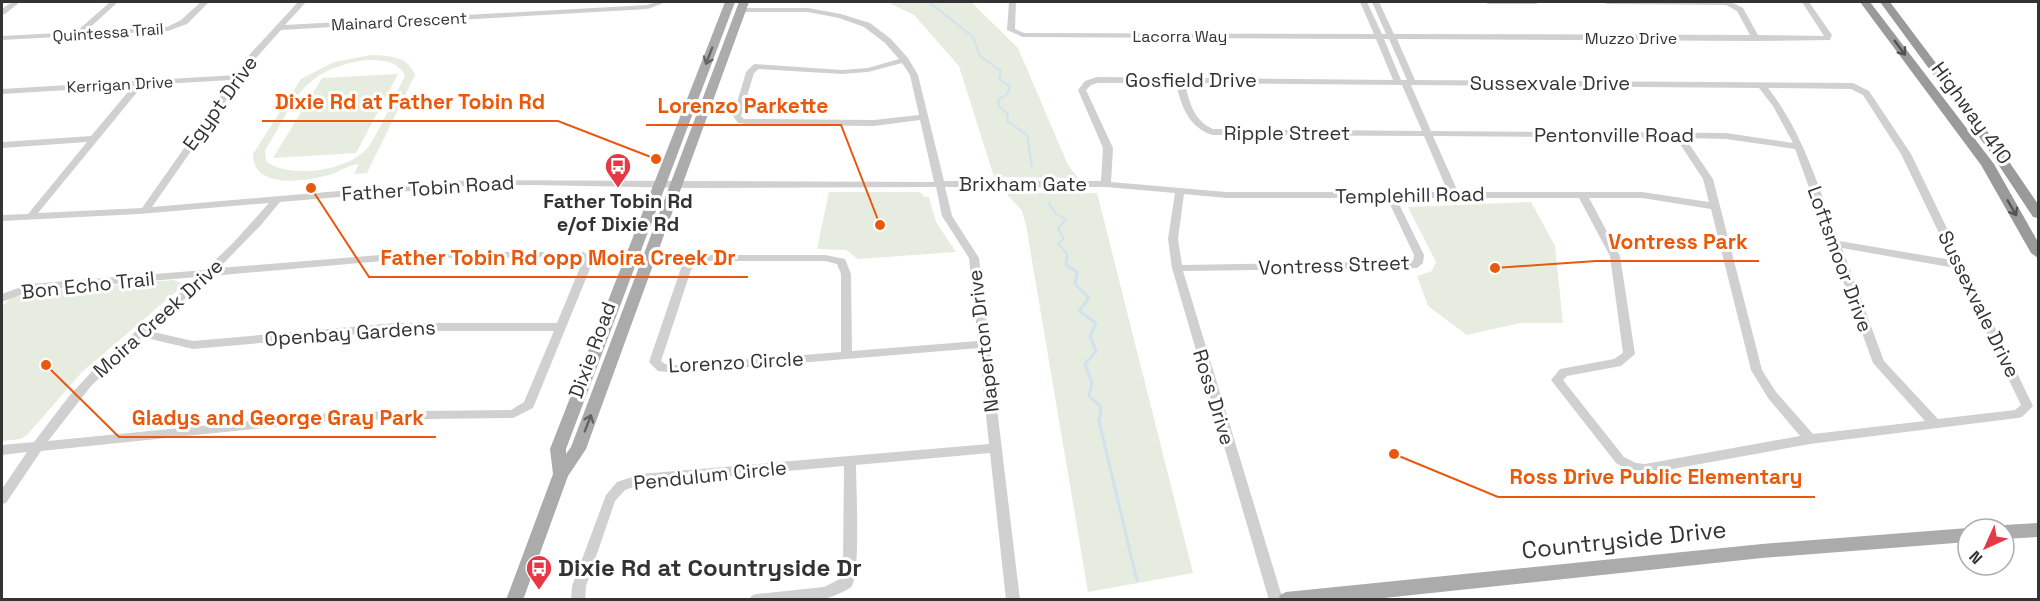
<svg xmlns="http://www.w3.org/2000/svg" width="2040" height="601" font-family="'Space Grotesk',sans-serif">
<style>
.green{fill:#e6ecdf;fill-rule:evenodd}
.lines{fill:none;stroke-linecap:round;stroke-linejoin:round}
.stream-far1{stroke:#cfe2ee;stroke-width:2}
.stream{stroke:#cfe2ee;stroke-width:3}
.minor{fill:#d0d0d0;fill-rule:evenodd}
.major{fill:#ababab;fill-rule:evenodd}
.highway{fill:#9a9a9a;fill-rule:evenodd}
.oneway{stroke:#525252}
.oneway2{stroke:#636363}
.labels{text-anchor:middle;stroke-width:6;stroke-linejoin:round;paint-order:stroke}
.far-street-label{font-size:16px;fill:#333;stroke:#fff}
.street-label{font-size:20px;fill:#333;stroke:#fff}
.poi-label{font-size:20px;font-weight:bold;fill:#333;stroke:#fff}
.near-street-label{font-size:24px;fill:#333;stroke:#fff}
.near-poi-label{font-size:24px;font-weight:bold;fill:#333;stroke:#fff;text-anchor:start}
.leader{fill:none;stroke:#e8590c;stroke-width:2}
.callout-dot{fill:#e8590c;stroke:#fff;stroke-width:2}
.callout-label{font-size:21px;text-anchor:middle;font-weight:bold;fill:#e8590c;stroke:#fff;stroke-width:6;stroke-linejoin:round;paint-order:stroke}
</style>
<rect width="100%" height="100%" fill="#fff"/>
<path class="green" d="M887,2H971L1018,48L1068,165L1078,178L994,177L959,66L914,15Z
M372,55C390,56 408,56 415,75L367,173L354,174L359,164C349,165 341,171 332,174C308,181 253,191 253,154L301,79L334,62ZM366,60C381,60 398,60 405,76C393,98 383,125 369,146C351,171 289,180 266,161L265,151C296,100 300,70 366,60Z
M398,74L356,153L273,158L322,78Z
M829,192H920L924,197H929L936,222L956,252L858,259L846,250L817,249Z
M1006,193H1097L1193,573L1088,592L1026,225L1022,211Z
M1531,202L1555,246L1563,323H1520L1467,335L1428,306L1417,276L1432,271L1436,262L1408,207Z
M173,280L182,283L178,285V290L82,372L27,435L20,439L2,441V306L11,298L28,292Z"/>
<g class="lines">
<path class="stream-far1" d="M929,2L973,37L980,56L1001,71L999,79L1010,87L1007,94L998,100L999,106L1008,114L1007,121L1027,135L1032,167
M1049,203L1055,213L1066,220L1058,228L1064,239L1058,243L1067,254V258"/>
<path class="stream" d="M1067,257L1066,265L1077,272L1075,284L1089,298L1079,311L1096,323L1090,336L1096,351L1085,364L1092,383L1089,396L1101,407L1099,421L1137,581"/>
<path class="minor" d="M12,2H20L5,14H2V9Z
M110,2H118L86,31L167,27L181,20L201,2H209L187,24L168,31L2,40V36L76,32Z
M298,2H306L285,25L647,5L656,2H666L648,9L281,30L256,58L152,207L468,180L934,182L920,120L874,126L757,125L738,123L733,116L746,72L754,64L842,70L868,68L899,59L885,43L864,27L839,18L808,12H738L737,10L741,8H808L841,14L870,23L891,39L908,58L918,75L944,181H1101L1103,148L1078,90L1085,81L1097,77L1393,80L1376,39L1023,37L1007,30L1009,2H1016L1015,29L1024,33L1374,34L1360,2H1367L1382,34H1386L1372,2H1379L1394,34L1750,35L1737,11L1726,5L1607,4L1603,2H1731L1743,8L1758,35L1824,36L1802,2H1809L1832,35L1830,40L1756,41L1397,39L1415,80L1853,83L1869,91L1911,154L2033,406L2022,417L2018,418L1810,444L1645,474L1630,471L1616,463L1551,380L1560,369L1614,359L1623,353L1610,256L1579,198H1396L1424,255L1423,263L1417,268L1183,271L1283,600H1269L1172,268L1168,239L1175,193L1106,187H945L952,216L979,258L1020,600H1006L990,453L856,465C856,484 861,577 851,587C845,592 827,599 820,600H750L751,596L756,594L824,587L840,579L843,563L844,466L641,484L625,490L615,501L586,586L585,600H571L572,586L606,495L617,482L641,474L989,444L979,348L676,373L658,371L649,362L681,268L690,259L704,255H825L845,259L851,274L852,351L978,341L969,258L942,216L936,187L693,188L531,185L468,186L280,202L261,225L219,268L417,252H583L594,259L533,408L513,418L341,420L41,451L6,503L2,504V489L27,452L2,455V445L34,442L70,395L98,365L197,277L30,291L2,302V294L29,284L205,270L233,243L269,203L139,214L2,221V215L28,214L87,142L2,148V142L91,136L133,86L2,94V89L236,75L250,54ZM1384,39H1389L1407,80H1401ZM902,63L910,75L919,115L874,120L757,119H744L741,116L754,73L759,69L842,74L868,72ZM232,80L142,208L38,213L143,85ZM1098,83H1176C1181,105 1188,127 1212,135L1424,136L1448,192H1226L1111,182L1113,148L1086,90L1091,85ZM1185,83L1402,85L1422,131L1213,129C1194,121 1189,102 1185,83ZM1411,85L1759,88L1773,106L1793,143L1726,133L1431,131ZM1768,88L1851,89L1863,95L1901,154L1952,260L1839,241C1819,189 1803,132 1768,88ZM1433,136L1676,138L1703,179L1709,202L1642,192H1458ZM1685,138L1726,139L1795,149L1873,363L1925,421L1813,434L1776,392L1762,370L1713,179ZM1184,194L1226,198H1387L1414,255L1413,261L1182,265L1178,239ZM1589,198H1642L1711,209L1751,370L1768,398L1800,436L1645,464L1636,463L1624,457L1563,380L1567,376L1621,366L1635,354L1620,256ZM1842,248L1955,268L2021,405L2015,410L1938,419L1884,361ZM577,257L583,260L557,323H395L193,341L149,331L211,276L417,258ZM704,261H825L837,264L841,274V352L676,365L665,364L661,361L691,270L698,263ZM395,331H554L524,402L511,410L341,412L48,441L91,386L142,337L193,349Z
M1484,2H1540L1536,4H1488Z"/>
<path class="major" d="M725,2H735L566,449V454L571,447L739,2H749L586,449L568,476L523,600H506L553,474L550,449Z
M2038,523V537L2004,539V529H1997L2004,525Z
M1968,528L1971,529H1968V542L1762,558L1365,600H1278L1280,595L1286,592L1762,544Z"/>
<path class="highway" d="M1860,2H1870L1994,164L2038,242V258L2031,253L1981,165Z
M1880,2H1890L1999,147L2038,204V218L2033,217L1988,149Z"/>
</g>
<defs><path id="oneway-shaft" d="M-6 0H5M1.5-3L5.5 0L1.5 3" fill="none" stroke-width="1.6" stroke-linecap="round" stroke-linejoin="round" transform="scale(1.5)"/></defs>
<g class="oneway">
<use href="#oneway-shaft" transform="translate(1900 48) rotate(53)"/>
<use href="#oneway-shaft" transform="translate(2012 208) rotate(60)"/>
</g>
<g class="oneway2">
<use href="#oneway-shaft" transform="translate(709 56) rotate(111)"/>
<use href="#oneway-shaft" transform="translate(588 423) rotate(-69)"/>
</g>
<defs>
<g id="bus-pin" transform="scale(1.35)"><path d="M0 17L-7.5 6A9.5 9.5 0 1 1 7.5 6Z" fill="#e63946" stroke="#fff"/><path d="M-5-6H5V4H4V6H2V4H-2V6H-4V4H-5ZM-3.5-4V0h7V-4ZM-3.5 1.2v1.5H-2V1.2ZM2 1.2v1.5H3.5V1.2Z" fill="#fff"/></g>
</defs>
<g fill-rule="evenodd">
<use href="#bus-pin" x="618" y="166"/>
<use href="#bus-pin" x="539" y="568"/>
</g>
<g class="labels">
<g class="far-street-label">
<text transform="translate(399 21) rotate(-3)" y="6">Mainard Crescent</text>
<text transform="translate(108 32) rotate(-4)" y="6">Quintessa Trail</text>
<text x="1180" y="42">Lacorra Way</text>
<text x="1631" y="44">Muzzo Drive</text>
<text transform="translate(120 84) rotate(-3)" y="6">Kerrigan Drive</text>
</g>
<g class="street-label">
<text x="1191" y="87">Gosfield Drive</text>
<text x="1550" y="90">Sussexvale Drive</text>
<text transform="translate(220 103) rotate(-54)" y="7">Egypt Drive</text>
<text transform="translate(1972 113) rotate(54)" y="7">Highway 410</text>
<text x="1287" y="140">Ripple Street</text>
<text x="1614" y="142">Pentonville Road</text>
<text x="1023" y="191">Brixham Gate</text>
<text transform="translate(428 188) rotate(-4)" y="7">Father Tobin Road</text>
<text transform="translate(1410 195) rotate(-1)" y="7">Templehill Road</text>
<text transform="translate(1840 259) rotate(70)" y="7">Loftsmoor Drive</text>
<text transform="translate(1334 265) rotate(-2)" y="7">Vontress Street</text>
<text transform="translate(88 285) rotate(-6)" y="7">Bon Echo Trail</text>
<text transform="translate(1979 304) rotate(64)" y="7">Sussexvale Drive</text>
<text transform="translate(158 318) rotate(-42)" y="7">Moira Creek Drive</text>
<text transform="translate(350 333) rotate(-4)" y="7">Openbay Gardens</text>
<text transform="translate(983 341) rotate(-97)" y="7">Naperton Drive</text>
<text transform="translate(592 350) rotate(-70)" y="7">Dixie Road</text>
<text transform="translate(736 362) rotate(-3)" y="7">Lorenzo Circle</text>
<text transform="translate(1214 397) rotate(73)" y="7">Ross Drive</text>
<text transform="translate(710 475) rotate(-6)" y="7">Pendulum Circle</text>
</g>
<g class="poi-label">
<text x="618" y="208">Father Tobin Rd<tspan x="618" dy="23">e/of Dixie Rd</tspan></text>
</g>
<g class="near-street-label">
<text transform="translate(1624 540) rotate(-6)" y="8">Countryside Drive</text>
</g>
<g class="near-poi-label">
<text x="558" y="576">Dixie Rd at Countryside Dr</text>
</g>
</g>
<path class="leader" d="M656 159L558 121H262M880 225L841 125H646M1495 268L1596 261H1759M311 188L369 277H748M46 365L119 437H436M1394 454L1498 497H1815"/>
<g class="callout-dot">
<circle cx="656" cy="159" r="6"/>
<circle cx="880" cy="225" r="6"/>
<circle cx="1495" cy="268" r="6"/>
<circle cx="311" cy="188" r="6"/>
<circle cx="46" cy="365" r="6"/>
<circle cx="1394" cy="454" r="6"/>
</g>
<g class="callout-label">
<text x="410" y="109">Dixie Rd at Father Tobin Rd</text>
<text x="743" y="113">Lorenzo Parkette</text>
<text x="1678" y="249">Vontress Park</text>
<text x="558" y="265">Father Tobin Rd opp Moira Creek Dr</text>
<text x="278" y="425">Gladys and George Gray Park</text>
<text x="1656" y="484">Ross Drive Public Elementary</text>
</g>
<rect width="2040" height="601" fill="none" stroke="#333333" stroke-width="6"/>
<g transform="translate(1986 547) rotate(225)"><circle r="28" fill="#ffffff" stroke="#adadad" stroke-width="1.5"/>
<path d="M0-4.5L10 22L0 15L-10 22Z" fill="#e63946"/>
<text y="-9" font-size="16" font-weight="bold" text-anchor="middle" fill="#333333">N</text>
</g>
</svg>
